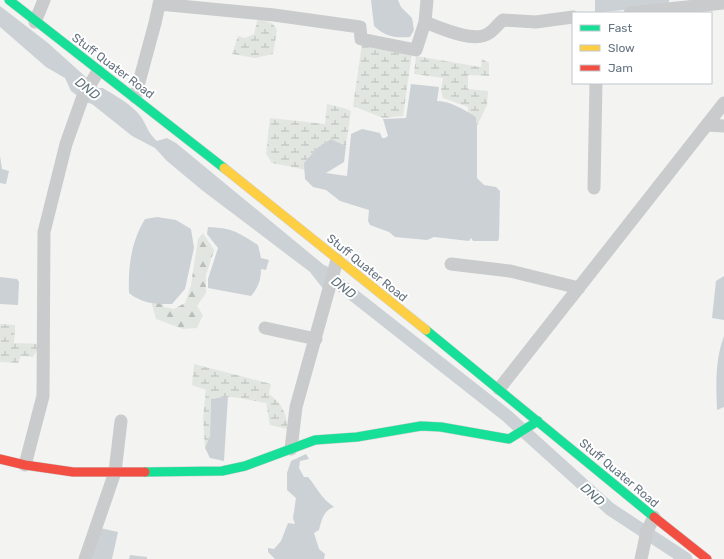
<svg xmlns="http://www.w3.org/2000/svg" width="724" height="559" font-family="Rubik,sans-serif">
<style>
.forest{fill:url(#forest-firs)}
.wetland{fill:url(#wetland-marsh)}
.water{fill:#cbd1d5}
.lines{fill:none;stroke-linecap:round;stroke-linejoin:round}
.canal{stroke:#cbd1d5;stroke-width:13}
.fast-casing{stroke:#cfd0d0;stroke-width:10}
.slow-casing{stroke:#cfd0d0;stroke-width:10}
.jam-casing{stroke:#cfd0d0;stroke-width:10}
.street{stroke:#c9cbcc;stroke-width:13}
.fast{stroke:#16e098;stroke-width:9}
.slow{stroke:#ffcf43;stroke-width:9}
.jam{stroke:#f24e42;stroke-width:9}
.labels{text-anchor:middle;stroke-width:4;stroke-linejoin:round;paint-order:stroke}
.street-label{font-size:12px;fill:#657380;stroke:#fff}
.water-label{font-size:13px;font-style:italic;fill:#61757d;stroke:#fff}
</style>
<defs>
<pattern id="forest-firs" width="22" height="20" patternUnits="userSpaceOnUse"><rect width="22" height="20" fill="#e2e6e0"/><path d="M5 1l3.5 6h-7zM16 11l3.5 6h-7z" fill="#bbbfbb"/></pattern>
<pattern id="wetland-marsh" width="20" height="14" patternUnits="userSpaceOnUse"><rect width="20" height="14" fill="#e2e6e0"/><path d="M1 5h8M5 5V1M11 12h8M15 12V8" fill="none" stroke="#bbbfbb"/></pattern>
</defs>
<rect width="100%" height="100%" fill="#f3f3f2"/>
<path class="forest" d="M203,233L214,250L206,275V293L197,306L203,315L197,328L183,329L156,319L151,301H162L164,307L174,309L185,303L191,285L198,239Z"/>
<path class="wetland" d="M258,17L273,24L277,30L273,54L255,58L232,54L238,36L245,38L254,34Z
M362,44L412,53L403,116L383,118L353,106Z
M416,56L481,67L482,59L489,63V76L468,75V89L488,91L487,105L477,126L476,117L468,113V107L443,98L441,90L443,78L414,74Z
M327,104L344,108L351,111L346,146L331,139L317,148L305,162L306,170L272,163L266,154L270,118L325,124Z
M0,324L15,325L14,343L41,344L33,357L21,356L18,363L0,362Z
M194,364L271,384L269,394C280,401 289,416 287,429L270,425L266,403C247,400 230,394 211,399L210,436L205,448L203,418L206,390L192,385Z"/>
<path class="water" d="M371,0H398L401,7L412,18L414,30L410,37C394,38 386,37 374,26Z
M595,0H669V5L595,13Z
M0,6L48,43L98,88H103C114,95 127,102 136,111C147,122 146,132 157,141L167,138L176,143L330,270L324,290L310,272L203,191L167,161L155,148L132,136L92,104L85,102L71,91L65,78L46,67L0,27Z
M411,84L439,87L437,101C451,101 464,110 476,117L477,126V178L484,185L496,187L500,191L499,238L498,241H473L471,238L469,241L434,237L427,240L395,237L389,232L370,225L368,221L369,210L340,201L326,190L313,187L305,179L304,163L317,148L331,139L346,146L344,162L326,173L347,176L351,134L362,129L380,133L382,138H385L388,136L383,119L406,118Z
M0,156L2,169L9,171L6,184L0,183Z
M157,217L176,220L191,229L194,248L185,289L172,304C155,304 143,304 129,293C128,267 131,242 145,219Z
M208,227C233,228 237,232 258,245L261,258L269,260L266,270L261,269C261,280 258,288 251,296L208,288V279L218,248L207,234Z
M724,276V320L712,318L716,281Z
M0,277L17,279L19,282L18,305L0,304Z
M724,336V407L717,410C716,385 715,360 724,336Z
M228,396L224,461L210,458L205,448L210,436L211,399Z
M306,454L309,459L300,461L299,468L304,477H308C318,489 321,498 334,507C323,511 322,519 319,530L314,533L319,549L325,554L324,559H275L268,552V548L274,549L281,541L288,523L295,524L293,518L296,498L287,490V473L291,461Z
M100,528L118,532L112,559H90Z
M130,555L147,557V559H129Z"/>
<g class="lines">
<path class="canal" d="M324,272L507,416L610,509L686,559"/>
<g class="fast-casing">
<path id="fast" d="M9,0L224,168
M426,330L654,517
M145,472L222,471L245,466L315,440L357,437L421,426L441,427L509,439L538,421"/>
</g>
<g class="slow-casing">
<path id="slow" d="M224,168L426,330"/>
</g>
<g class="jam-casing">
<path id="jam" d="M0,459L25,465L73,472H145
M654,517L707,559"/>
</g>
<path class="street" d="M159,4L274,15L360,27L361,39L416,50L425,22L427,0
M630,13L724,3
M35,22L44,0
M425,22C440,28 475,44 489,33C494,30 498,24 503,20L536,22L573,17
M135,97L155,23L160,0
M707,125L724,126
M594,188L596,83
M451,264L510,271L579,288
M265,328L316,339
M499,389L724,103
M291,449L296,407L337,260
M25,465L43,396L44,232L66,144L82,99L98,71
M85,559L115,472L121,421
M641,559L647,531L654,517"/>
<use href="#fast" class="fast"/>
<use href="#slow" class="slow"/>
<use href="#jam" class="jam"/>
</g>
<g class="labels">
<g class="street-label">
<text transform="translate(113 66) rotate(37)" y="4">Stuff Quater Road</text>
<text transform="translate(367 268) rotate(39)" y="4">Stuff Quater Road</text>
<text transform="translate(619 473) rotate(40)" y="4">Stuff Quater Road</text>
</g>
<g class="water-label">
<text transform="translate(88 88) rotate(39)" y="5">DND</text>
<text transform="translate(344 287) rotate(38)" y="5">DND</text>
<text transform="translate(593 494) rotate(42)" y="5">DND</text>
</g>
</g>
<rect x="572" y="12" width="140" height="72" fill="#ffffff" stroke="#c1c7cc"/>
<rect x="580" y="25" width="20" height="6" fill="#16e098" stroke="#c1c7cc"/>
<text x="608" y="32" font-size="12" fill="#657380">Fast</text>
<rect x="580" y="45" width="20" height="6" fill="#ffcf43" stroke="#c1c7cc"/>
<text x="608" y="52" font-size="12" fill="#657380">Slow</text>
<rect x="580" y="65" width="20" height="6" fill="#f24e42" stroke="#c1c7cc"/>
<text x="608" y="72" font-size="12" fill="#657380">Jam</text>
</svg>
